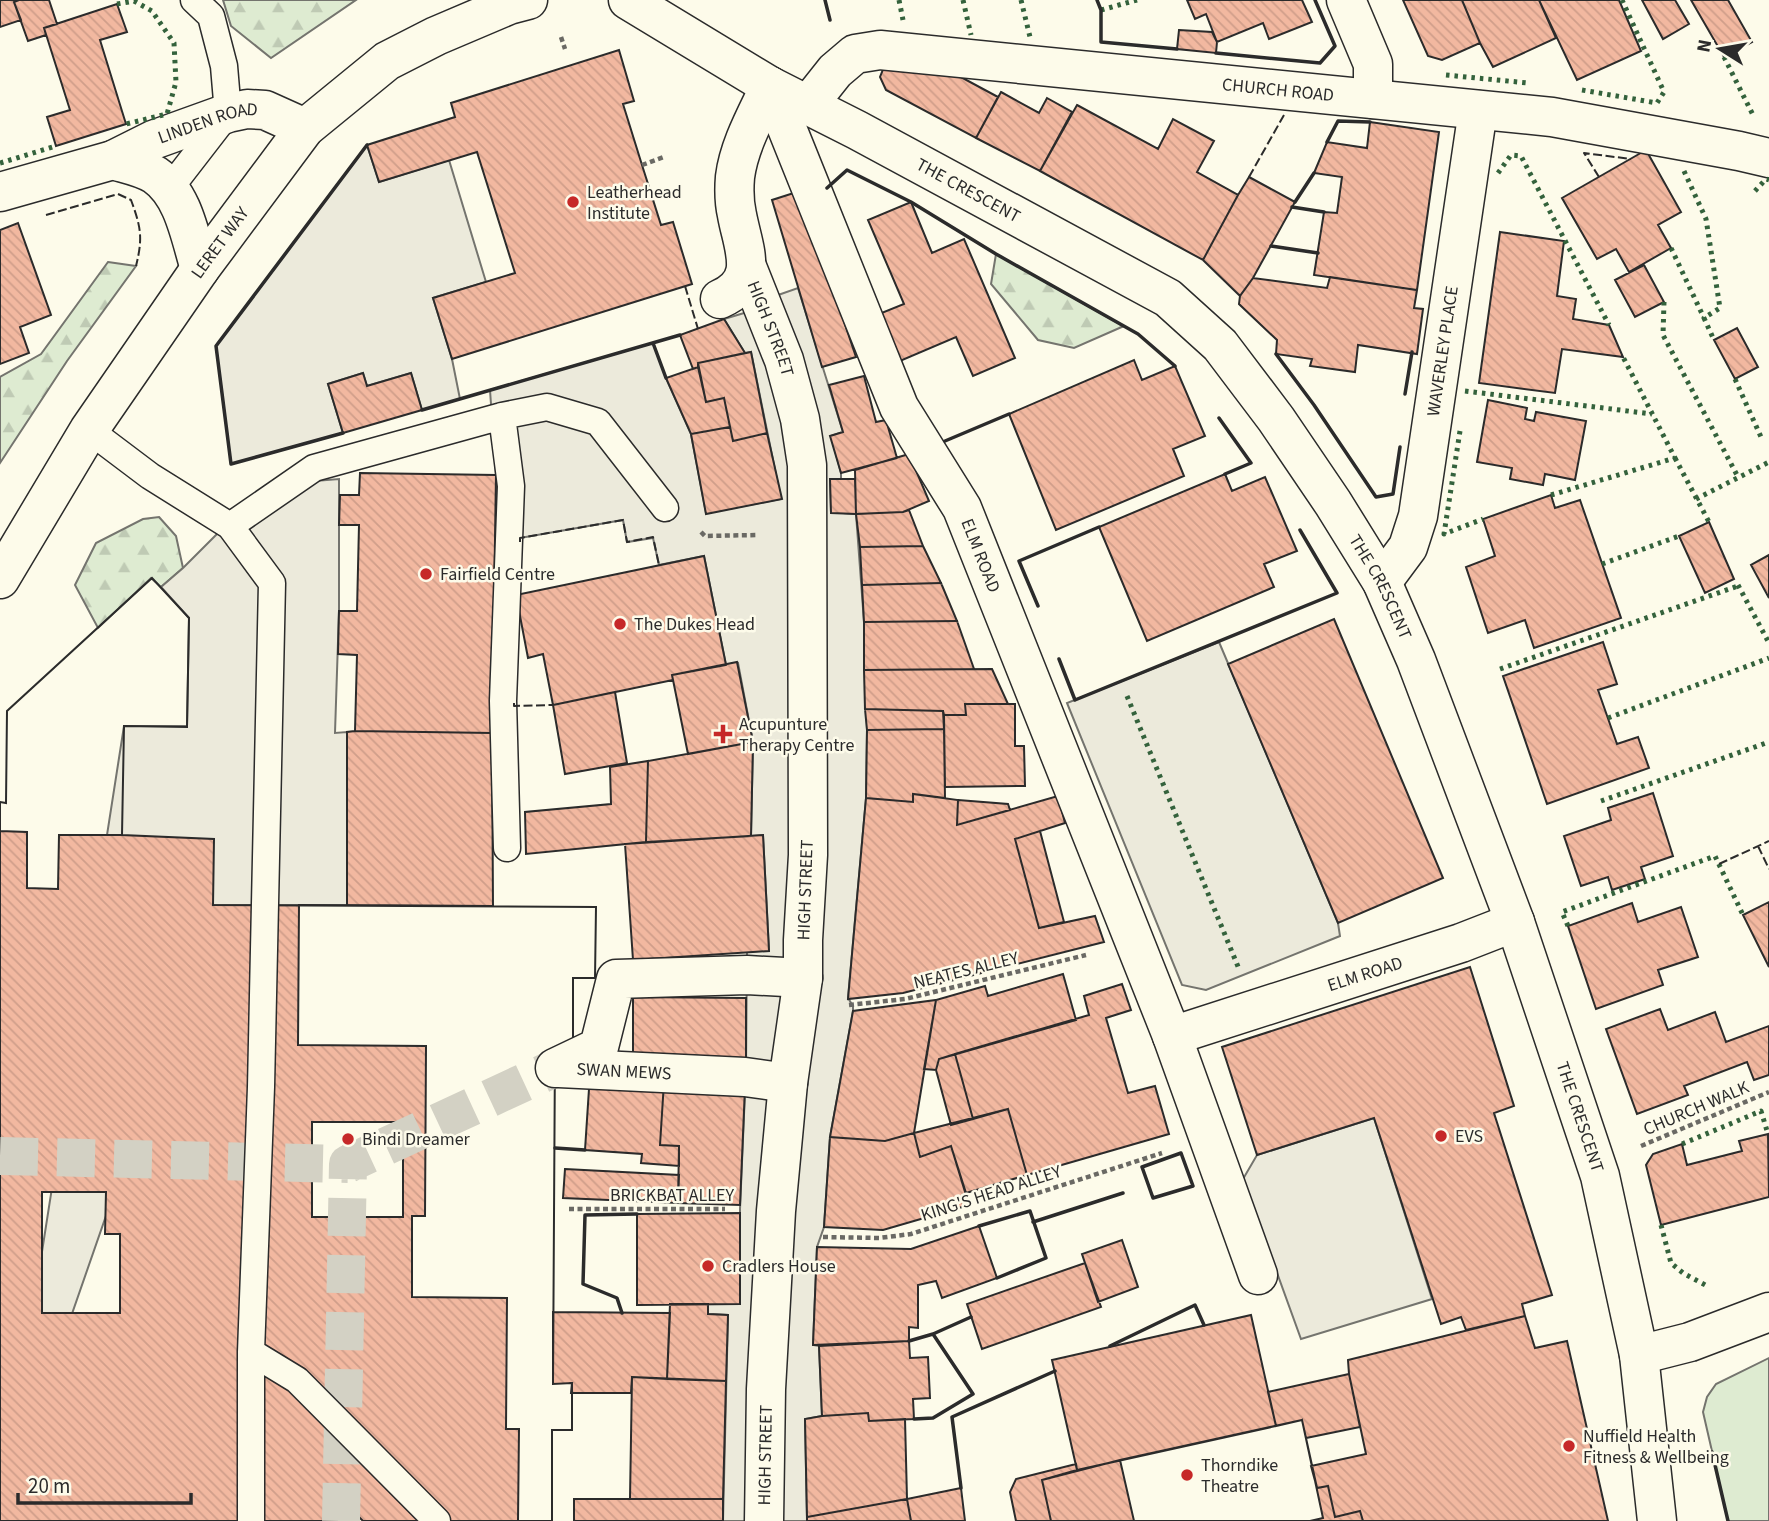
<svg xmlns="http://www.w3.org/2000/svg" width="1769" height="1521" font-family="'Source Sans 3',sans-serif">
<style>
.grass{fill:#deebd1;stroke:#74746e;stroke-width:2}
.forest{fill:url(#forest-firs);stroke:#74746e;stroke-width:2}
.parking{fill:#eceadb;stroke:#74746e;stroke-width:2}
.building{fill:url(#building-back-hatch);stroke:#2b2b2b;stroke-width:2;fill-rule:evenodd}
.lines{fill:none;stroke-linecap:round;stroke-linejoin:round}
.street-tunnel{stroke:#d3d1c4;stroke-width:38;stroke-dasharray:38 19;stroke-linecap:butt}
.lane-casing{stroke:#2b2b2b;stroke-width:29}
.street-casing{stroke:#2b2b2b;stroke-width:41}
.secondary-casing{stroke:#2b2b2b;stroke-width:41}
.path{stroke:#6a6964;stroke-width:4.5;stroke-dasharray:5 3.5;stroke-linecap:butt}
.lane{stroke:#fdfbea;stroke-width:26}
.street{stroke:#fdfbea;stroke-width:38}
.secondary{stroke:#fdfbea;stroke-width:38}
.hedge{stroke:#34623c;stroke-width:5;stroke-dasharray:3.5 5;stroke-linecap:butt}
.fence{stroke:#2b2b2b;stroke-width:2;stroke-dasharray:9 3.5;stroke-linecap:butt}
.wall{stroke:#2b2b2b;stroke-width:3.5}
.poi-dot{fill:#c62828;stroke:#fdfbea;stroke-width:2.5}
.labels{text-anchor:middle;stroke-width:5;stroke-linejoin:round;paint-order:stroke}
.street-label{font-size:18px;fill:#2b2b2b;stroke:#fdfbea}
.poi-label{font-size:18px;fill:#2b2b2b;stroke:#fdfbea;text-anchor:start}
</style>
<defs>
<pattern id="forest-firs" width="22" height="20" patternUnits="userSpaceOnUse" patternTransform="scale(1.75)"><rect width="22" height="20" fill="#deebd1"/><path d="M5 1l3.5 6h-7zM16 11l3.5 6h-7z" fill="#bfcab4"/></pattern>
<pattern id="building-back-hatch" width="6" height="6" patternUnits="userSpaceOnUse" patternTransform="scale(1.75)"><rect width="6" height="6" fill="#f2b8a0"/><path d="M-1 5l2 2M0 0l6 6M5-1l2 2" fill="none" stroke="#d09e8a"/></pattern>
</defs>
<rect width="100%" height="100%" fill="#fdfbea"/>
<path class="grass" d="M1769,1358V1521H1728L1703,1412L1707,1397L1716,1384Z"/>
<path class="forest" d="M223,0H356L271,58L231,26Z
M996,254L1123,326H1124L1074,348L1038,340L991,284Z
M108,262L136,266L67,361L0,463V377L41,354Z
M159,517L176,536L183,568L161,587L151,578L98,628L75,585L96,543L143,519Z"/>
<path class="parking" d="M367,145L379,182L449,160L486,282L433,298L452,359L460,399L422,410L411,373L367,386L363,373L328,384L343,433L231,464L216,346Z
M798,288L843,432L831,436L841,473V479H830L831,512L856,514L864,622L867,730L866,798L848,998L853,1006V1011L830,1137L824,1227L817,1247L813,1345L819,1346L822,1416L805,1419L807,1521H723L728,1315L708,1314V1304H740V1209L746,1068L747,952L769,950L763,835L751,836L753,742L738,663L726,665L704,556L659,565L653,538L627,542L623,520L520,538H495L496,475L490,390L653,343L666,378L691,434L706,513L781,499L751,352L745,353L724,319L744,313L761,301Z
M339,479V611L335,733L347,732V905H214L0,1521L124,726H187L189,618L161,587L183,568L266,485Z
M1219,642L1338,923L1340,936L1206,990L1182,985L1067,703Z
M1374,1118L1432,1299L1301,1339L1243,1179L1257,1155Z"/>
<path class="building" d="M0,0H19L14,2L21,20L0,27Z
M19,0H49L57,24L44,28L46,35L28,41L14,2Z
M1187,0H1302L1312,22L1269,39L1263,23L1217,42L1206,14L1195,19Z
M1403,0H1462L1480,43L1442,60L1428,56Z
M1462,0H1539L1556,38L1493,67L1480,43Z
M1539,0H1619L1641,51L1577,80Z
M1642,0H1675L1689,24L1663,39Z
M1691,0H1728L1752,42L1724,57Z
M117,4L127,32L100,40L126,124L56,146L47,117L70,110L44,28Z
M1179,30L1212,32L1217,42L1216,53L1177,49Z
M619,50L634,101L623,104L642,165L661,225L673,222L692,284L452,359L433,298L515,273L477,152L379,182L367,145L455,117L451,103Z
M886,62L946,69L998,97L976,138L886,90L880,77Z
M1001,92L1039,113L1047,98L1072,112L1040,171L976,138Z
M1077,105L1158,149L1173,119L1214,141L1197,172L1238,195L1203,260L1040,171Z
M1370,122L1439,132L1417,290L1314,275L1324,212L1337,213L1342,177L1314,173L1327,142L1367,148Z
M1646,150L1681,212L1658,225L1671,248L1629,272L1616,249L1597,259L1562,198Z
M1249,177L1295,202L1253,278L1240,296L1203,260L1238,195Z
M800,191L856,357L822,367L772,200Z
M911,202L932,253L964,239L1015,358L973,376L956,337L900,361L879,314L904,304L868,220Z
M18,223L51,315L20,327L29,353L0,364V230Z
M1500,232L1564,241L1557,296L1576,299L1573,319L1609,325L1623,357L1562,349L1555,393L1479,383Z
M1644,265L1664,302L1635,317L1615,280Z
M1330,277L1417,290L1414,308L1423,309L1417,354L1358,345L1355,372L1310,366L1312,359L1276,354L1277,340L1239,304L1240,296L1253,278L1327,288Z
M724,319L745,353L698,363V367L693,369L680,335Z
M1737,328L1758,367L1735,379L1714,340Z
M751,352L767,433L733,441L724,398L706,402L698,363Z
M1134,360L1142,380L1175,366L1205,436L1173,449L1184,476L1056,530L1009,414Z
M698,367L706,402L724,398L730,427L691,434L666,378Z
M363,373L367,386L411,373L422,410L343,433L328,384Z
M864,376L876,422L886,420L897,458L841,473L830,436L843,432L829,385Z
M1488,400L1527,408L1525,419L1534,421L1536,412L1586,421L1575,480L1545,474L1543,485L1510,479L1512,468L1477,462Z
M730,427L733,441L767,433L782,499L706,514L691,434Z
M909,454L929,501L903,512L856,514L855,470Z
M360,473L496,475L492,733L355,731L357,655L338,654L339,611H357L359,525H339L340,495H359Z
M1225,474L1232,491L1265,477L1297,551L1264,564L1274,587L1147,641L1099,527Z
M830,479H855L856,514L831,513Z
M1551,495L1555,508L1580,500L1621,618L1534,648L1525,620L1488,633L1466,567L1495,556L1483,519Z
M909,510L923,546L860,547L856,514L903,512Z
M1709,522L1734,579L1705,593L1679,536Z
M923,546L941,583L862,585L860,547Z
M1769,555V598L1751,565Z
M704,556L726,665L672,675L673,680L553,705L543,654L528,658L516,595Z
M152,578L189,618L187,727L124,726L122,835L214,839L213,905L596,907L595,978H573V1047H555L553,1384L572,1383V1430H552V1521H363L356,1514L349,1521H0V802L6,803L7,711ZM312,1122H403V1217H312Z
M152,578L189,618L187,727L124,726L122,835H59L58,889L27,888V832L0,831V802L6,803L7,711Z
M941,583L957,621L864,622L862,585Z
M1334,619L1443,878L1338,923L1228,664Z
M957,621L974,669L864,670V622Z
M1603,642L1617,684L1598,690L1617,744L1638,737L1649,768L1547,804L1503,676Z
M737,662L753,742L688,754L672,675Z
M992,669L1008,704H965L966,715H944L943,711L865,709L864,670Z
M615,692L627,763L565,774L553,705Z
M965,704H1015V746H1024L1025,786L945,787L944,715H966Z
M865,709L943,711L944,729L867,730Z
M944,729L945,798L913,794V802L866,798L867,730Z
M355,731L492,733L493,906L347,905V732Z
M753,742L751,836L646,842L648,761Z
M648,761L646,842L526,854L525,812L611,804L610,767Z
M1653,793L1673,856L1641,867L1645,879L1612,890L1608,877L1581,886L1564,836L1611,820L1608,808Z
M913,794L958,800L957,825L1058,796L1065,823L1015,839L1039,928L1095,916L1104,942L903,993L848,999L866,798L913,802Z
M958,800L1008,804L1010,810L957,825Z
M1040,831L1064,922L1039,928L1015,839Z
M763,835L769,951L633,960L625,844Z
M1769,902V967L1743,915Z
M1632,903L1638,922L1681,907L1698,957L1658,970L1663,985L1596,1009L1568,926Z
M299,905L596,907L595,978H573V1047H555L553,1384L572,1383V1430H552V1521H518L519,1429H506L507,1298L412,1297V1216H425L426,1046L298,1045Z
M1470,967L1514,1106L1494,1113L1552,1295L1522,1304L1525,1316L1466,1330L1461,1317L1441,1324L1374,1118L1257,1155L1222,1047Z
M1063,974L1076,1020L939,1059L936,1070L924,1069L936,1000L985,986L988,996Z
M1122,984L1131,1010L1106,1018L1128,1093L1155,1086L1169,1134L1027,1175L1008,1109L973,1119L955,1054L1089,1015L1084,996Z
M633,997L746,998V1068L633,1058Z
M936,1000L914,1133L885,1141L830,1137L853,1011Z
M1660,1009L1668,1030L1715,1012L1726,1042L1769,1026V1075L1754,1080L1747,1062L1684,1086L1688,1095L1637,1114L1606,1029Z
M955,1054L973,1119L951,1125L936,1070L939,1059Z
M664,1082L745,1087L740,1205L678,1203L679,1146L660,1145Z
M664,1082L660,1145L679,1146V1166L641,1163L642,1154L585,1150L589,1089Z
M1008,1109L1027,1175L966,1193L951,1146L920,1157L914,1133Z
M914,1133L920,1157L951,1146L969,1205L883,1230L824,1227L830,1137L885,1141Z
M1768,1134L1769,1197L1661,1225L1646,1165L1653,1154L1682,1144L1687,1165L1742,1151L1739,1141Z
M565,1169L679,1175L678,1203L563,1198Z
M42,1192H106L105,1234H120V1313H42Z
M740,1213V1304L637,1305V1214Z
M979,1226L997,1278L942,1298L936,1281L918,1285V1328L909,1327V1341L813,1345L817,1247L911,1249Z
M1122,1240L1138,1287L1098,1302L1082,1254Z
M1085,1263L1101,1307L982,1349L967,1304Z
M670,1304H708V1314L728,1315L726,1381L667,1379Z
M553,1312L670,1313L667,1379L632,1377L631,1393H571L572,1383L553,1384Z
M1251,1315L1276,1426L1077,1470L1052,1360Z
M1525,1316L1535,1348L1567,1341L1608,1521H1363L1360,1511L1335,1517L1328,1486L1317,1488L1311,1466L1366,1454L1349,1374L1348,1360Z
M909,1341L910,1358L928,1357L930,1398L913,1399L914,1419L869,1421L868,1413L822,1416L819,1346Z
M1349,1374L1360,1427L1306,1438L1302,1420L1276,1426L1268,1392Z
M632,1377L726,1381L723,1499H630Z
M868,1413L869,1421L905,1419L907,1499L807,1517L805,1419L822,1416Z
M1302,1420L1317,1488L1328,1486L1335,1517L1360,1511L1363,1521H1051L1042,1480L1120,1460Z
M1302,1420L1323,1518L1310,1521H1134L1120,1460Z
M1076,1464L1077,1470L1042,1480L1051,1521H1016L1010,1492L1016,1479Z
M961,1488L965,1521H911L907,1499Z
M574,1499H723V1521H574Z
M907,1499L911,1521H807V1517Z"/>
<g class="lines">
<path class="street-tunnel" d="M0,1156L348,1164
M341,1521L348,1164L555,1068"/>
<g class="lane-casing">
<path id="lane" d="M170,188L228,113L224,66L211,16L194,0
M502,416L511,486L503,701L507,848
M89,430L150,476L230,526L272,583L261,1087L251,1352L297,1380L437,1521
M230,526L314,468L502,416L547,407L598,422L665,508
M251,1521V1352"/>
</g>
<g class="street-casing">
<g id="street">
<path d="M1346,0L1373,64V99"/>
<path id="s1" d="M770,86L899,407L962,508L1172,1036L1461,943L1515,922"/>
<path id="s2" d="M808,105L835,71L855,54L880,50L1552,117L1739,151L1769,158"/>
<path d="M113,160C126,164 143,167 155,175C184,195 190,237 200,269"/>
<path id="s3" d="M0,192L113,160L153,140L228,113L247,109L265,110L305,128"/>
<path id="s4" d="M747,267L784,360L800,419L807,465L808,855L803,940V978L788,1083L776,1211L766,1389L764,1521"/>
<path d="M720,299C761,281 743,248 737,215C734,202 734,189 735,177C739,145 757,114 770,86"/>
<path id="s5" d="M1382,582L1408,547L1418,516L1478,110"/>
<path d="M1172,1036L1258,1275"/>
<path d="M555,1068L599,1047L616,979L747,975L803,978"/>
<path id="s6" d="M559,1068L745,1077L788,1083"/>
<path d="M1639,1355L1690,1342L1769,1312"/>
</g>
</g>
<g class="secondary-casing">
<g id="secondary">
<path id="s7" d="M628,0L770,86L857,130L1168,298L1220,345L1276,419L1333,503L1382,582L1416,660L1515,922L1600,1176L1639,1355L1657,1521"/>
<path id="s8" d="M0,579L89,430L200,269L305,128L387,61L436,36L509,5L528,0"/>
</g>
</g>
<path class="path" d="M561,37L565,49
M642,165L664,157
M701,532L705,536L757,535
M849,1005L905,999L1086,955
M1641,1146L1769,1092
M569,1209H725
M823,1237L879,1238L911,1234L1162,1153"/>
<use href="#lane" class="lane"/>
<use href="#street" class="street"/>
<use href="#secondary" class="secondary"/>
<path class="hedge" d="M899,0L903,20
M963,0L971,35
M1021,0L1030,37
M117,4L134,1L152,11L174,43L176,82L167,114L126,124
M1101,10L1137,0
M1724,57L1754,117
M1446,75L1528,83
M1582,90L1657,103L1664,92L1622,0
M0,163L56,146
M1684,171L1706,219L1720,308L1704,318L1714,340
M1498,173L1511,155L1521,156L1609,325
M1755,191L1766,179L1769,180
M1671,248L1704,318
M1664,302L1663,335L1738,477
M1735,379L1761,437
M1465,391L1652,414
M1460,431L1444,534L1483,519
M1675,458L1709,522
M1551,495L1675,458L1623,357
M1696,499L1769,462
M1602,564L1679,536
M1738,585L1769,643
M1500,669L1738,586
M1127,696L1239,969
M1608,718L1769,658
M1601,801L1769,742
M1568,926L1562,912L1715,856L1743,915
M1682,1144L1761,1111L1768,1134
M1661,1225L1671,1263L1683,1273L1709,1287"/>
<path class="fence" d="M1249,177L1284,115
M1599,177L1584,153L1631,159
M46,215L118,194L131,200C141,227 143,238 136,266
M685,286L698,329
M520,542V538L623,520L627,542L653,537L659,565
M514,703V706L553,705
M1758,846L1769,869
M1719,864L1769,841"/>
<path class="wall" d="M825,0L830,20
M1097,0L1101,10V42L1177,49
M1216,53L1320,63L1335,46L1315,0
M1327,142L1338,121L1370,122
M827,188L847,170L911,202L996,254L1138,334L1175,366
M1295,202L1314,173
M1292,207L1324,212
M1271,246L1318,253
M653,343L666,378
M1276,354L1314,405L1376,497L1393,494L1400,447
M1405,394L1412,352
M422,410L680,335
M1219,418L1251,463L1225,474
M343,433L231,464L216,346L367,145
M945,441L1009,414
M1038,606L1019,561L1099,527
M1059,659L1075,700L1337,593L1300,530
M555,1148L585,1150
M1181,1153L1193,1186L1153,1198L1142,1167Z
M1033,1222L1123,1193
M979,1226L1030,1211L1046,1258L997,1278
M622,1313L617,1298L583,1284L585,1215L637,1214
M909,1341L933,1334
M1110,1346L1195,1305L1204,1325
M914,1419L933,1418L973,1394L933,1334L971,1317
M1712,1452L1728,1521
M961,1488L952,1417L1055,1371"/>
</g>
<g class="poi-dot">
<circle cx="573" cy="202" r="7"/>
<circle cx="426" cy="574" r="7"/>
<circle cx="620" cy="624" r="7"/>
<path d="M719.5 723.5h7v7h7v7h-7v7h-7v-7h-7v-7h7z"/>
<circle cx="1441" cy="1136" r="7"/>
<circle cx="348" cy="1139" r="7"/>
<circle cx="708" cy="1266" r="7"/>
<circle cx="1569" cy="1446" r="7"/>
<circle cx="1187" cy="1475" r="7"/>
</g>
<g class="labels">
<g class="street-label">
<text dy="6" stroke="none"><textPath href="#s2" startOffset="495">CHURCH ROAD</textPath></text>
<text dy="6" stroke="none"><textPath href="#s3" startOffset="220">LINDEN ROAD</textPath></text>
<text dy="6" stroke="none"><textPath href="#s7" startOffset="390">THE CRESCENT</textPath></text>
<text dy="6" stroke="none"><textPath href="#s8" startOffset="402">LERET WAY</textPath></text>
<text dy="6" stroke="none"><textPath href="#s4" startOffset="66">HIGH STREET</textPath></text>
<text dy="6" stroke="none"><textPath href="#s5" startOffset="243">WAVERLEY PLACE</textPath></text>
<text dy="6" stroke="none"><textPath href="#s1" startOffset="516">ELM ROAD</textPath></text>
<text dy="6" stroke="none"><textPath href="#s7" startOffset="978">THE CRESCENT</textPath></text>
<text transform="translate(805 890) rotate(-88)" y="6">HIGH STREET</text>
<text transform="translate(966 970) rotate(-14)" y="6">NEATES ALLEY</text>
<text dy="6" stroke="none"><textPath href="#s1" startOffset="1236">ELM ROAD</textPath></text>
<text dy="6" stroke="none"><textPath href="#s6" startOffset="65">SWAN MEWS</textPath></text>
<text transform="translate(1696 1108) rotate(-23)" y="6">CHURCH WALK</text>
<text dy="6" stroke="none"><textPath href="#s7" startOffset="1545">THE CRESCENT</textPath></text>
<text transform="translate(991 1193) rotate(-18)" y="6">KING'S HEAD ALLEY</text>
<text x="672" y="1201">BRICKBAT ALLEY</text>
<text transform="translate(765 1455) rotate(-89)" y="6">HIGH STREET</text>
</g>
<g class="poi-label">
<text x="587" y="198">Leatherhead<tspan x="587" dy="21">Institute</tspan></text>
<text x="440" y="580">Fairfield Centre</text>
<text x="634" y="630">The Dukes Head</text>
<text x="739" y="730">Acupunture<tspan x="739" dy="21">Therapy Centre</tspan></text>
<text x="1455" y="1142">EVS</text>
<text x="362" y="1145">Bindi Dreamer</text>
<text x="722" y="1272">Cradlers House</text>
<text x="1583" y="1442">Nuffield Health<tspan x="1583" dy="21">Fitness &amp; Wellbeing</tspan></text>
<text x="1201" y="1471">Thorndike<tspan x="1201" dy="21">Theatre</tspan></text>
</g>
</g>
<g transform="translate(1720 49) rotate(281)" stroke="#fdfbea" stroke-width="5" paint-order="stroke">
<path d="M0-5L12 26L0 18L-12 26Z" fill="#2b2b2b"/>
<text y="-10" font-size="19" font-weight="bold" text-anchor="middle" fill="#2b2b2b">N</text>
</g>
<path d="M18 1493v10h173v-10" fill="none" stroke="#2b2b2b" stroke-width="3.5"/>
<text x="28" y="1493" font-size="21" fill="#2b2b2b" stroke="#fdfbea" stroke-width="5" paint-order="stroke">20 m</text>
</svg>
